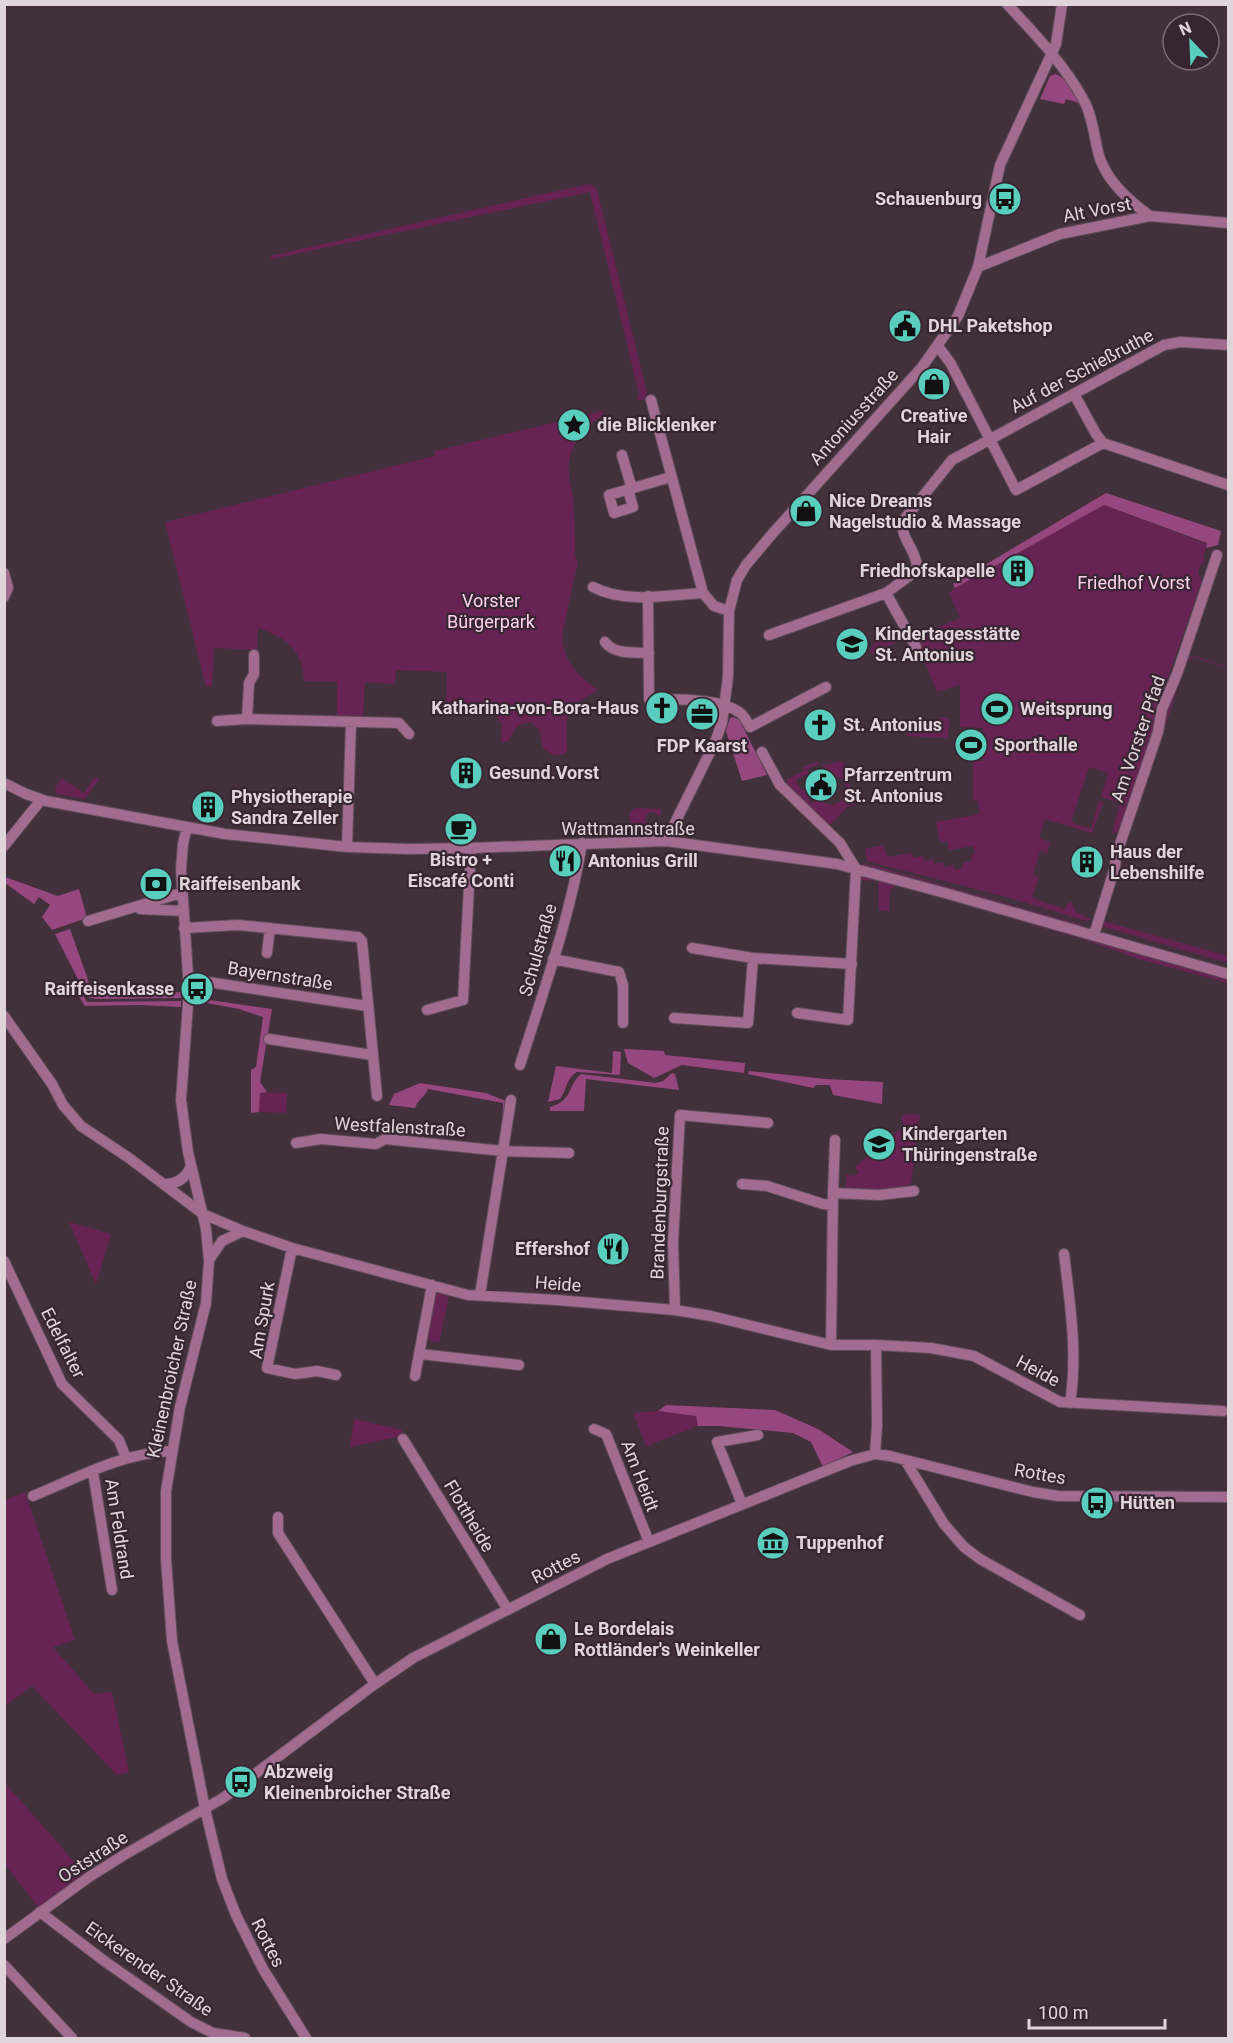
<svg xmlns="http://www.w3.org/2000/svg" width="1233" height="2043" font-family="Roboto,sans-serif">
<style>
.green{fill:#682355}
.forest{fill:#97477f}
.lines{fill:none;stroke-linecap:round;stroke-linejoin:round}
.minor-casing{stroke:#5f4e59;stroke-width:12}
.minor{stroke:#a26c90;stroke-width:10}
.labels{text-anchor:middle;stroke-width:4.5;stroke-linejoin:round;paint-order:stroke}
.poi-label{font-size:18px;font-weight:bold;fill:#e1d5dc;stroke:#372632;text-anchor:start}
.street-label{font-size:18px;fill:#e1d5dc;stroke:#372632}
.park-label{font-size:18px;fill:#fed0ed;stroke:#372632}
</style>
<rect width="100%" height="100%" fill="#42303c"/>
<path class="green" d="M588,184L592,185L597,190L647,392L645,399L639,401L637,399L639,394L590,192L272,259L270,256Z
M602,411L604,415C581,428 566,450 569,476C570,485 573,494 573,504C575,521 575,538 575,555L578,562L563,630C559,657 577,675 598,690C591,695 583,699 576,704C563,714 567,736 567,751L565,754L553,755L543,748L539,729L531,722L518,725L508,741L501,743L502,724L495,714L446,713L447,672L396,670L395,684L365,682L363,718H337V682L304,681C302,649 287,638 258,628L257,650L214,648L212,686L206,687L165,522L435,456V451Z
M1104,505L1207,544L1203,556L1205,561L1200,566L1198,573L1202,581L1163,691L1156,712L1155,729L1128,810L1118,830L1116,833H1112L1120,803L1101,797L1108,773L1089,767L1071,822L1091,829L1099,801L1103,802L1092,833L1045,819L1039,838L1050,842L1047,853L1040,851L1033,875L1039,877L1032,898L1065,909L1068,903L1071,902L1077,913L1092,919L1086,921L1010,898L867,861L865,849L883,845L887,857L912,853L914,858L923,856L924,861L933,859L934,864L943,862L944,867L953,865L954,870L963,868V863L972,861L971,855L975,854L973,846L949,850L947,841L940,842L936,822L980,814L977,800L973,801V761H983V728L960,727V685L937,692L915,637L960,618L949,593L955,588Z
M889,631L906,637L873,655L870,651L876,639Z
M1195,656L1228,667V668L1193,657L1186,663L1124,851L1103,921L1228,956V963L1101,926L1164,717L1187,658Z
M944,717L949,719L948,738L906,736V727L916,722L921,723Z
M837,761L844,763L855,805L848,806L831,824H826L787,785V779L804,771L803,767L817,762L820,763L808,769V774L797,779L796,782L801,790L805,789L810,803L818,801L821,796L824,803L833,805L841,801L846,787L841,778L833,776L826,779L823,775L826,771L822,764L828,765Z
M95,777L99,779L85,799L56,794L55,788L62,778L84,793Z
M635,808L661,809L660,817L653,812L648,813L645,818L647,825L653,827L660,822V827L648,834L630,835V812Z
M861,863L883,868L1083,925L1082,927L880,869C874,872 865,868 861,863Z
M861,875L1228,980V983L1139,959L1088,941L897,885L890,890L889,911L879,910L878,881L859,880Z
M260,1092L287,1093L286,1113L259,1112Z
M904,1114L920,1115L911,1184L879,1191L846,1188V1174L854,1176L859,1172L855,1167L873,1152L872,1142L874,1141L884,1143L902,1128L906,1133L911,1130L910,1124L903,1126L902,1117Z
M69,1222L111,1234L96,1284Z
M441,1292L449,1295L439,1343L430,1341L427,1335L436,1295Z
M658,1411L696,1416L698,1426L646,1446L633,1413Z
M354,1419L402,1430L401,1436L350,1447Z
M25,1492L75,1640L53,1647L94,1694L112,1692L129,1772L117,1775L32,1686L5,1706V1500Z
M4,1782L86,1875L40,1909L5,1865Z"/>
<path class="forest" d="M1055,74C1067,78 1073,91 1079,103L1066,99L1064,104L1040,99L1050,76Z
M1106,493L1221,531L1218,545L1206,548L1207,543L1104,505L955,588L953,584Z
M734,717L740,721L767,775L742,781L726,731L730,718Z
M5,877L58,896L79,889L87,918L52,930L42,917L50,905L39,897L34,904L5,883Z
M70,929L93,994L182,992L181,998L96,999L87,997L55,934Z
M82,993L87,1002L181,1001V1007L140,1005L85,1006L77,994Z
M196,998L272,1009L260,1082L267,1092L260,1093L259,1112L251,1113V1070L256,1067L263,1017L239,1009L196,1001Z
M624,1049L664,1051L665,1055L745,1063L744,1073L682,1065L654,1078L628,1063Z
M613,1051L621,1052L620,1075L577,1072C566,1078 567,1090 560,1099L548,1102L556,1066L612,1073Z
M749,1071L827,1079L883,1082L882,1104L833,1095L830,1085H816L813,1088L748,1074Z
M672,1073L675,1074L679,1090L586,1079L584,1111H550V1107C573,1101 567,1086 581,1074L656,1083L663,1081Z
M420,1083L486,1093L506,1101L501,1146L503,1103L428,1089C425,1097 418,1099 415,1108L389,1105L394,1094Z
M666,1405L775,1410L818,1429L853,1452L823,1467L811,1442L793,1433L718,1426H698L696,1416L658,1411Z"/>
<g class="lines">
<g class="minor-casing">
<path id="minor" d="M1007,4C1034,33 1064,64 1083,99C1092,114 1094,135 1098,152C1104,178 1129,201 1150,216
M978,267L1060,234L1150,216L1228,223
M938,346L951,364L1016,490L1103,443
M1074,394L1096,434L1103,443L1228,485
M651,400L703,593L714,606L729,611
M622,455L632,489
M628,490L633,507L614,513L609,495L671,477
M4,573L8,588L4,597
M593,587C626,604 667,595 703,593
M648,596L649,699C674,700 717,697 739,712C744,715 747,722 750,727L826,687
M769,635L886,593
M605,642C615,655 633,652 649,653
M916,647L886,593L912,574L917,566C916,550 899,536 903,521L952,460L1164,345L1181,342L1228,345
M247,719L249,683L254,674V655
M217,721L247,719L399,723L409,734
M762,752L780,785L840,843L856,869L848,1020L797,1013
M4,783L26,794L46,801L225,834L347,847L409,849L471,848L666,841L837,864L945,893L1228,974
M187,827L183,844L181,869L189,990L181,1100L188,1152L206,1229L209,1261L206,1303L180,1407L166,1491V1559L172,1641L205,1809L222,1879L236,1915L263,1969L306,2038
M666,841L715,742L722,723L728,677L729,611L737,580L746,565L773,533L922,367L958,316L978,267L1000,165L1056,44L1062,4
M4,846L41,800
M347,847L351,722
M140,909L183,911
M88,921L181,893
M184,928L238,925L358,937L362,941L377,1096
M1094,935L1115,867L1116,856L1158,732L1162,709L1177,674L1217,555
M692,948L753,958L852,964
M267,953L270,928
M553,959L619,972L623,985V1023
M188,979L367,1006
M427,1010L463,1000L471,848
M4,1016L52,1084L63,1105L81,1126L129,1158L203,1214L243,1231L292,1248L468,1295L557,1300L675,1310L711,1316L831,1345H876L877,1425L875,1454
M674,1018L748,1023L753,958
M269,1039L372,1055
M520,1065C543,992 570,918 582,843
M296,1143L321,1139L376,1144L385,1139L503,1151L569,1153
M165,1184C178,1184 186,1178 191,1166
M742,1184L767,1186L823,1204L833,1205
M833,1193L879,1195L914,1191
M292,1248L267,1368L295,1374L317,1371L336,1375
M1064,1254C1070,1303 1078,1354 1070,1403
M209,1260L222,1241L243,1231
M4,1261L62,1384L119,1440L126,1458
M480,1295L511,1100
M675,1310L673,1243L680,1115L768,1123
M831,1345L833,1193L835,1140
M876,1345L931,1348L974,1356L1060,1402L1223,1411
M420,1354L519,1365
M415,1376L432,1285
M594,1429L606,1434L649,1542
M403,1439L508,1610
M905,1460L944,1524L964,1547L980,1559L1080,1615
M93,1472L112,1590
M33,1496C77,1478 122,1453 171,1451
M742,1504L717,1442L758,1435
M278,1517V1533L375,1684
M40,1912L103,1960L191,2022L213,2033L245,2038
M4,1939L89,1877L124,1855L223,1798L375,1684L413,1658L607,1559L850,1461L875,1454L890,1456L1033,1492L1058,1496L1228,1497
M4,1965L72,2038"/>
</g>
<use href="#minor" class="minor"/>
</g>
<defs>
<g id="bus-disc" transform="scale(1.725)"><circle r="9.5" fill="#59cebe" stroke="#372632"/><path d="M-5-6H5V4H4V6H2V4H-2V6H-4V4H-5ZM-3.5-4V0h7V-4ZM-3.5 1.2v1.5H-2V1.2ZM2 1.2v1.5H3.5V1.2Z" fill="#111"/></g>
<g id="civic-disc" transform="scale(1.725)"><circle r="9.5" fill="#59cebe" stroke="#372632"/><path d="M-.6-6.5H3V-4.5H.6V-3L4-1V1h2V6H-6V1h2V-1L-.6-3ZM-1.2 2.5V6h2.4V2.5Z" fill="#111"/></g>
<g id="shop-disc" transform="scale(1.725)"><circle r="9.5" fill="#59cebe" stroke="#372632"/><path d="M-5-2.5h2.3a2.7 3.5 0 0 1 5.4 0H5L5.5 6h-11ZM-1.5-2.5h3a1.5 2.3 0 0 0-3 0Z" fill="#111"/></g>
<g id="sight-disc" transform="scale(1.725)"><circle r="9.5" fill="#59cebe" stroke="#372632"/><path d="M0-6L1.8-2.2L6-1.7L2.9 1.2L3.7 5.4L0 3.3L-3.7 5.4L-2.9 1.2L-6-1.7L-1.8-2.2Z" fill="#111"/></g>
<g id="building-disc" transform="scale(1.725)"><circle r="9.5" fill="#59cebe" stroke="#372632"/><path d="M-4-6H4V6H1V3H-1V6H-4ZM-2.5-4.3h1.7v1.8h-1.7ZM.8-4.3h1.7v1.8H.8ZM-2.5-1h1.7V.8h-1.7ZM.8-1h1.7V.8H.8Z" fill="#111"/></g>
<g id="school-disc" transform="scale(1.725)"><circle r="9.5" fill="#59cebe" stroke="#372632"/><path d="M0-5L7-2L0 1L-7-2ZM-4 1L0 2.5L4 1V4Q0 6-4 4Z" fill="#111"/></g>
<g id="church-disc" transform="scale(1.725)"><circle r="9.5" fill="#59cebe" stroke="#372632"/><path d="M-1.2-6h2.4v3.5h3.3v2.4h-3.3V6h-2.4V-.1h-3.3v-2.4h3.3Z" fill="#111"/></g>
<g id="stadium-disc" transform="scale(1.725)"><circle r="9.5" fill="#59cebe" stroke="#372632"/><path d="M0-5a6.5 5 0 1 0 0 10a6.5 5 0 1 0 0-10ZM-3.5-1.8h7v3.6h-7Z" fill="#111"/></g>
<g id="office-disc" transform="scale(1.725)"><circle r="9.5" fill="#59cebe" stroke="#372632"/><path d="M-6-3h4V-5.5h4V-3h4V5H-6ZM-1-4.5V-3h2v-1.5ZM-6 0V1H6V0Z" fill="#111"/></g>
<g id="cafe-disc" transform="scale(1.725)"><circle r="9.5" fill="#59cebe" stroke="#372632"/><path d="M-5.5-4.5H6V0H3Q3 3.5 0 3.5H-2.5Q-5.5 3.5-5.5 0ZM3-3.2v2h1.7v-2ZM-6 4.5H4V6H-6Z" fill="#111"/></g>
<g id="restaurant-disc" transform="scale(1.725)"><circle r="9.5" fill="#59cebe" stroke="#372632"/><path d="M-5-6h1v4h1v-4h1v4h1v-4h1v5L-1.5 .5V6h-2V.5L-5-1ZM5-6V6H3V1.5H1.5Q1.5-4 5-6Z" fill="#111"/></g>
<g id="bank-disc" transform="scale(1.725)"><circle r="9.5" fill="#59cebe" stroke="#372632"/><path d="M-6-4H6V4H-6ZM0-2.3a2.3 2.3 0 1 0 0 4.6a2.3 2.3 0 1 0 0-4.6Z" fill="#111"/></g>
<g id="museum-disc" transform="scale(1.725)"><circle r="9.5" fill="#59cebe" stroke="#372632"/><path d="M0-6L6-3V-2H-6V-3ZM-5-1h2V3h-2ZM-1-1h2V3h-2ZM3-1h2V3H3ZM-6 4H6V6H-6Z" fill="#111"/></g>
</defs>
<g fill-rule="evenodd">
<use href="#bus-disc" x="1005" y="199"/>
<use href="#civic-disc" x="905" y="326"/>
<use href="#shop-disc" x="934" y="384"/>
<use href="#sight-disc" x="574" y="425"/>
<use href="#shop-disc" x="806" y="511"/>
<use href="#building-disc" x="1018" y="571"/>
<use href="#school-disc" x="852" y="644"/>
<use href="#church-disc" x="662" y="708"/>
<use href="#stadium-disc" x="997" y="709"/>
<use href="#office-disc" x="702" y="714"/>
<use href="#church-disc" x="820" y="725"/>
<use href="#stadium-disc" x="971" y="745"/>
<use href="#building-disc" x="466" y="773"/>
<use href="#civic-disc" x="821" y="785"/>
<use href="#building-disc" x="208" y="807"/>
<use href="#cafe-disc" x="461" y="829"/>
<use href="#restaurant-disc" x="565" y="861"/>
<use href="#building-disc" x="1087" y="862"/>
<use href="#bank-disc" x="156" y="884"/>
<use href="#bus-disc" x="197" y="989"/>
<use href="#school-disc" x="879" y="1144"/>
<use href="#restaurant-disc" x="613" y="1249"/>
<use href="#bus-disc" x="1097" y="1503"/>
<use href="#museum-disc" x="773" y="1543"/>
<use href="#shop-disc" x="551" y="1639"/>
<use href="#bus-disc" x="241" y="1782"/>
</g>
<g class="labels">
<g class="poi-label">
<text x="982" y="205" text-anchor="end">Schauenburg</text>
<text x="928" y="332">DHL Paketshop</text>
<text x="934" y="422" text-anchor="middle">Creative<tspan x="934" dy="21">Hair</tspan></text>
<text x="597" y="431">die Blicklenker</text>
<text x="829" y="507">Nice Dreams<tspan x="829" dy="21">Nagelstudio &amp; Massage</tspan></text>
<text x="995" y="577" text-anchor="end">Friedhofskapelle</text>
<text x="875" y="640">Kindertagesstätte<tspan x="875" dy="21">St. Antonius</tspan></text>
<text x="639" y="714" text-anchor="end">Katharina-von-Bora-Haus</text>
<text x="1020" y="715">Weitsprung</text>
<text x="843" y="731">St. Antonius</text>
<text x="994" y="751">Sporthalle</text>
<text x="702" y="752" text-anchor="middle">FDP Kaarst</text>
<text x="489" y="779">Gesund.Vorst</text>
<text x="844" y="781">Pfarrzentrum<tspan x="844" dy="21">St. Antonius</tspan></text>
<text x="231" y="803">Physiotherapie<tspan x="231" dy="21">Sandra Zeller</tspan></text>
<text x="1110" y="858">Haus der<tspan x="1110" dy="21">Lebenshilfe</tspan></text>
<text x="461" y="866" text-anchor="middle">Bistro +<tspan x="461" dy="21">Eiscafé Conti</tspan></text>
<text x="588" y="867">Antonius Grill</text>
<text x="179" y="890">Raiffeisenbank</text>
<text x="174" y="995" text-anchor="end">Raiffeisenkasse</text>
<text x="902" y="1140">Kindergarten<tspan x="902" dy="21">Thüringenstraße</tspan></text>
<text x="590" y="1255" text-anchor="end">Effershof</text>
<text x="1120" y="1509">Hütten</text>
<text x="796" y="1549">Tuppenhof</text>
<text x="574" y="1635">Le Bordelais<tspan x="574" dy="21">Rottländer's Weinkeller</tspan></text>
<text x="264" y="1778">Abzweig<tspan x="264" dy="21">Kleinenbroicher Straße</tspan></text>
</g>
<g class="street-label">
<text transform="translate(1097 210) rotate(-11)" y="6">Alt Vorst</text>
<text transform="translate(1082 371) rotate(-28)" y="6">Auf der Schießruthe</text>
<text transform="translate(854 417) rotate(-48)" y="6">Antoniusstraße</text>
<text transform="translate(1138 739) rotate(-71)" y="6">Am Vorster Pfad</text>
<text x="628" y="835">Wattmannstraße</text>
<text transform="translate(538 950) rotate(-74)" y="6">Schulstraße</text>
<text transform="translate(280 976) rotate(9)" y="6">Bayernstraße</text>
<text transform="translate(400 1127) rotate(3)" y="6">Westfalenstraße</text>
<text transform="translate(660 1203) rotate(-88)" y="6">Brandenburgstraße</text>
<text transform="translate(558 1284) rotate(4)" y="6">Heide</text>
<text transform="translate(262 1320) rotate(-80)" y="6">Am Spurk</text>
<text transform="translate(63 1343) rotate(63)" y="6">Edelfalter</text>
<text transform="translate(172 1369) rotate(-78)" y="6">Kleinenbroicher Straße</text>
<text transform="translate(1038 1371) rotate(28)" y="6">Heide</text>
<text transform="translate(1040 1474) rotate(10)" y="6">Rottes</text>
<text transform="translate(640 1476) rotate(69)" y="6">Am Heidt</text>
<text transform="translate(469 1516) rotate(59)" y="6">Flottheide</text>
<text transform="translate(119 1529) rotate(81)" y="6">Am Feldrand</text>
<text transform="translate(556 1567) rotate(-27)" y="6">Rottes</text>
<text transform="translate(93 1857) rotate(-33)" y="6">Oststraße</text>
<text transform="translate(268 1943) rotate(63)" y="6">Rottes</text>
<text transform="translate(149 1969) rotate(35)" y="6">Eickerender Straße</text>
</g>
<g class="park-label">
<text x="1134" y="589">Friedhof Vorst</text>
<text x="491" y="607">Vorster<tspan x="491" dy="21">Bürgerpark</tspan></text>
</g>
</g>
<rect width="1233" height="2043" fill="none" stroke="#e1d5dc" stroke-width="12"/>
<g transform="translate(1191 42) rotate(337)"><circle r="28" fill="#372632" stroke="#7b6c76" stroke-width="1.5"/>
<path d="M0-4.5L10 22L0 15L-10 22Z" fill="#59cebe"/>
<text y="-9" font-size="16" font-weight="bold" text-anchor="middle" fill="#e1d5dc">N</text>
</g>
<path d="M1029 2019v9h136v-9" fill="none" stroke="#e1d5dc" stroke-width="3"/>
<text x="1038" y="2019" font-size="18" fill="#e1d5dc" stroke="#372632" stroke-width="4.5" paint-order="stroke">100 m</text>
</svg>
